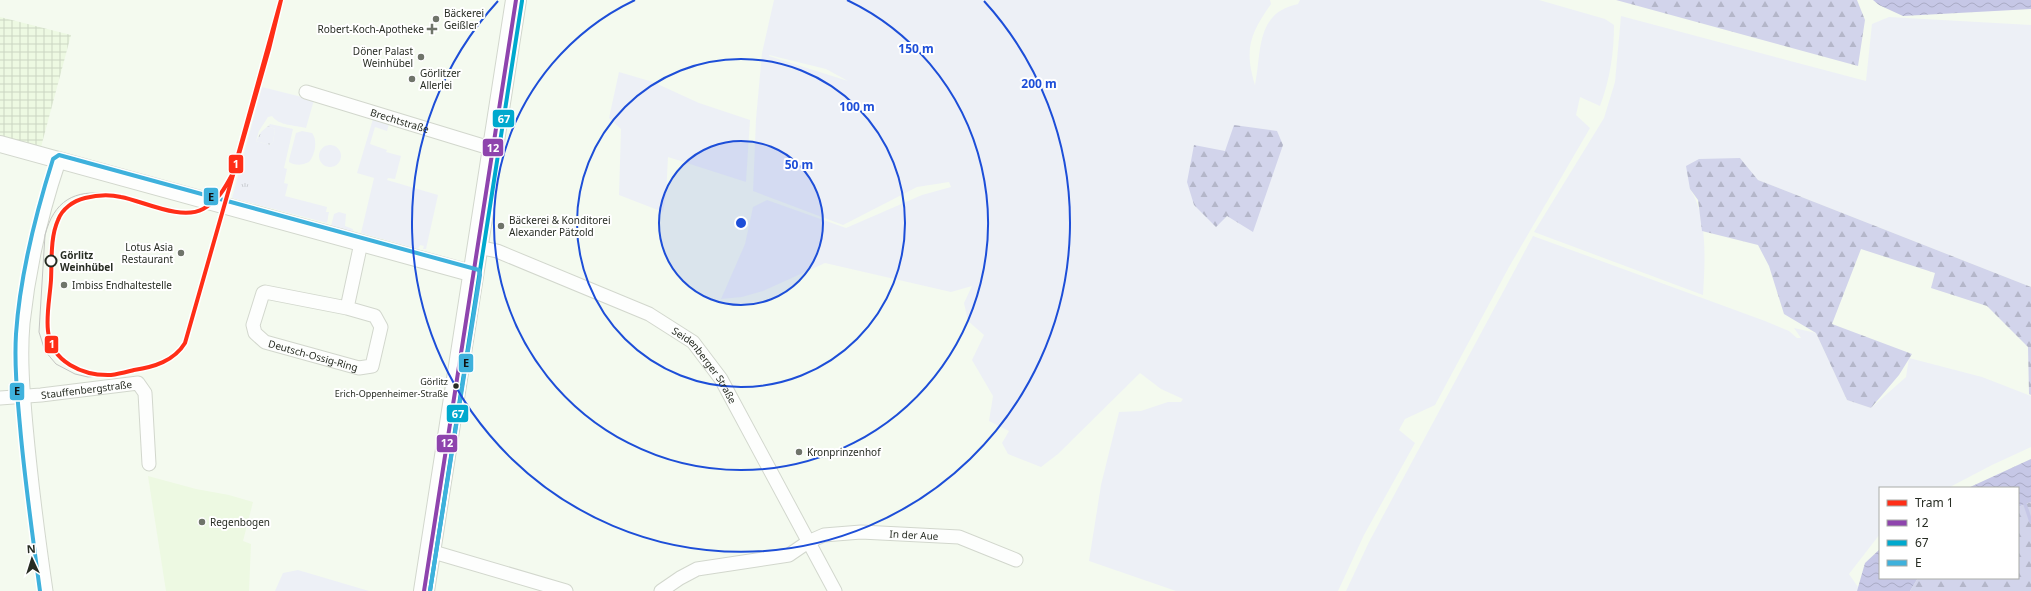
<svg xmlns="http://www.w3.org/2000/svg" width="2031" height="591" font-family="'Noto Sans',sans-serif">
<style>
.built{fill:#edf9e2}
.industrial{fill:url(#industrial-grid)}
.green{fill:#edf0f6;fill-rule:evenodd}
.forest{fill:url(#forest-firs)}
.park{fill:url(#park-tufts)}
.water{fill:url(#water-waves)}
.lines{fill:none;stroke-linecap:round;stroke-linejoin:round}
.stream{stroke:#c6c7e6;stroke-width:3.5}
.minor-casing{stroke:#d2d7cd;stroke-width:15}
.tertiary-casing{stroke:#d2d7cd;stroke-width:18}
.primary-casing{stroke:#d2d7cd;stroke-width:22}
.minor{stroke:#fdfefd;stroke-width:13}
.tertiary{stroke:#fdfefd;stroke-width:16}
.primary{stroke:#fdfefd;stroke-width:20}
.tram{stroke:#c4c5c2;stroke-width:1}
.bus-1-casing{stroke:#fff;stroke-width:7}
.bus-2-casing{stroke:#fff;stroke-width:7}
.bus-3-casing{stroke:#fff;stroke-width:7}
.bus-1{stroke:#8e44ad;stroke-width:4}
.bus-2{stroke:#00a9ce;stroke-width:4}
.bus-3{stroke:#3eb1dc;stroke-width:4}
.tram-1-casing{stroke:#fff;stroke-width:7}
.tram-1{stroke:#ff2e17;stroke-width:4}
.ring{fill:none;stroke:#1d4ed8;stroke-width:2}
.poi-dot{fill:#6f746a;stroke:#fff;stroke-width:1.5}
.stop-dot{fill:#fff;stroke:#272c23;stroke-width:2}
.bus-dot{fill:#272c23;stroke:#fff;stroke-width:1.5}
.labels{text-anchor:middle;stroke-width:4;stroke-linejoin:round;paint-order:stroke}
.bus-label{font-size:9px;fill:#272c23;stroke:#fff;text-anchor:end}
.poi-label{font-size:10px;fill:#272c23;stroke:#fff;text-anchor:start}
.street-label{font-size:10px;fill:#272c23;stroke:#fff}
.stop-label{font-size:10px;font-weight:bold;fill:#272c23;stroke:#fff;text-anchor:start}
.centre{fill:#1d4ed8;stroke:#fff;stroke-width:2}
.ring-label{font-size:12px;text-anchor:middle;font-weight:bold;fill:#1d4ed8;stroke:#fff;stroke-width:4;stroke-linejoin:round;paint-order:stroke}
.line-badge{stroke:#fff;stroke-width:1.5}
.badge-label{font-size:11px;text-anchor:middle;font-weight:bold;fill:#fff}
.pale-badge-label{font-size:11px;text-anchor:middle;font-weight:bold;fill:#111}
</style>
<defs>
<pattern id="industrial-grid" width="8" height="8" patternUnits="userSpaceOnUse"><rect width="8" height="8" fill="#edf9e2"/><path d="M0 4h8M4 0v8" fill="none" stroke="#cbd6c2"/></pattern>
<pattern id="forest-firs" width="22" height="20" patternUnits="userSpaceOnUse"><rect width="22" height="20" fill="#d2d4eb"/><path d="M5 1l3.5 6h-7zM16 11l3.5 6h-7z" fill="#b4b6c9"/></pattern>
<pattern id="park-tufts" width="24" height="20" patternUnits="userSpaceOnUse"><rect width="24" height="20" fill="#edf0f6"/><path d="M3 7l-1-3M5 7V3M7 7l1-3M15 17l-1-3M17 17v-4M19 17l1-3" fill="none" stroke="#cbced3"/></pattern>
<pattern id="water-waves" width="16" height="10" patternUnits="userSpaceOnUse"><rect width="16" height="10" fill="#c6c7e6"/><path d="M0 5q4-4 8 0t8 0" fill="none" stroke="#aaabc5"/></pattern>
</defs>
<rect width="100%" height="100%" fill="#f4faef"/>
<path class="built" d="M148,476L196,489L229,495L253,502L243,541L251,544L249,591H166Z"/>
<path class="industrial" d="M0,17L71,35L41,147L0,136Z"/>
<path class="green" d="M774,0H1270L1271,4C1250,34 1244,49 1255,85C1262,51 1255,13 1298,4L1300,0H1539L1605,19L1614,25C1614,53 1610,79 1600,106L1580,97L1576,115L1590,128L1509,267L1435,405L1405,419L1399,430L1415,443L1364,535L1338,591H1176L1089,561L1101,485L1119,412L1141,411L1168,402H1181L1183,399L1161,389L1140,373L1058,454L1041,467L1008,454L1002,443L1009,431L989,421L993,396L972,360L984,335L968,321L964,303L972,286L951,292L825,263L763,291L742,297L721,299L745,244L753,207L767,200L846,228L922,195L951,187L949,182L917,187L843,225L753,191L756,119L762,53ZM769,55L826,69L848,81L769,56Z
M1621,16L1866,81L1872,24L1889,17L2031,25V287L1758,180L1740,158L1690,189C1708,217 1705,262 1703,295L1534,232L1604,118L1615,82Z
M619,72L653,82L699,103L750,120L746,182L668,157L666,196L663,212L619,195L621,129L609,118Z
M262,87L314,100L306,128C295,125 279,126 272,116L268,117L259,131L256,141L270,145L273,142L275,129L268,126L270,124L293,129L284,168L287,169L284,183L288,184L285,196L327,207L326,212H329L327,223L232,198Z
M373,119L389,124L387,131L375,127L370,144L387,150L386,152L401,156L395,179L388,178L387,180L438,195L426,249H423L424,246L420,245L418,249L361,233L374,178L357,173Z
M302,131L312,133C318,140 315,155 309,162C303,165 295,166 289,162V160L296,133Z
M319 156a11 11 0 1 1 22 0a11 11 0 1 1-22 0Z
M339,212L346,214L345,226L353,229L352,232L331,226L334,214Z
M1533,236L1765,321L1789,331L1797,338H1801L1794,328L1816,333L1847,400L1871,408L1906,377L1909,358L1982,377L2031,396V447L1992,465L1948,488H1880V534L1849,574L1858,587L1857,591H1346L1369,542Z
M298,570L369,591H275L283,573Z"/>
<path class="forest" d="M1616,0H1857L1865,20L1858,66Z
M1234,125L1277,131L1283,145L1253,232L1227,216L1216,227L1194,205L1187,182L1194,145L1225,151Z
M1740,158L1758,180L2031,287V395L2029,394L2028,347L1987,306L1931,288L1935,273L1861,249L1832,324L1912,354L1899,375L1871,408L1847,400L1816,333L1784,314L1769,266L1758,245L1702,231L1698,200L1690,189L1686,166L1699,159Z
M2031,502V591H1910L1918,578H2018V507Z"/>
<path class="park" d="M268,126L275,129L273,142L270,145L256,141L261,132Z
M244,179L253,190L244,197L236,186Z"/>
<path class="water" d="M1873,0H2031V9L1903,16L1879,5Z
M2031,459V502L2018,507V488H1968Z
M1880,549V578H1918L1910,591H1857L1865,563Z"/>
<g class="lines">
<path class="stream" d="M2024,501L2031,522"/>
<g class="minor-casing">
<g id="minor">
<path id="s1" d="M306,92L493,149"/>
<path id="s2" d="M478,247L497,251L649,314L693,342L721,379L835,591"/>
<path id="s3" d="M347,308L265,292L263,293L253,325L255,333L265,342L359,368L372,366L381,327L375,316L347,308L361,243"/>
<path id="s4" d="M0,398L41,395L138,383L145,393L149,464"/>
<path d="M430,551L566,591"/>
<path d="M46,591C38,536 31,481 26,426C23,392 20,357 23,323C29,268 41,214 59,161"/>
<path id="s5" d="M661,591L680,578L697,569L789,555L808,542L824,535L861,532L959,537L1016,560"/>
</g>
</g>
<g class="tertiary-casing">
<path id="tertiary" d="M0,144L474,274"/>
</g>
<g class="primary-casing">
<path id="primary" d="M424,591L516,0"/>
</g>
<use href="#minor" class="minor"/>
<use href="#tertiary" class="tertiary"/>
<use href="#primary" class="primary"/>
<path class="tram" d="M108,194C74,189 54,201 45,235L39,332L45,351L56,364L75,374L88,377L109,375"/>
<g class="bus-1-casing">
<path id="bus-1" d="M424,591L516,0"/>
</g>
<g class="bus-2-casing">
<path id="bus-2" d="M430,591L522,1"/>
</g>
<g class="bus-3-casing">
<path id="bus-3" d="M40,591C33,540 26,489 21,437C18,403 14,368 16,334C20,275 35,216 53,159L59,155L479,270L480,275L430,591"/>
</g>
<use href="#bus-1" class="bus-1"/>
<use href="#bus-2" class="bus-2"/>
<use href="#bus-3" class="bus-3"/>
<g class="tram-1-casing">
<path id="tram-1" d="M281,0L269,49L185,343C174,361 154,367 134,370C126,372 119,374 111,375C83,376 51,362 48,331C46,315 50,296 51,280C52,261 50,238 58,220C62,209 73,201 85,198C97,195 108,194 121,197C143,201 181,221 203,209C218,201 225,188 233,173Z"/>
</g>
<use href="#tram-1" class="tram-1"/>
</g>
<circle cx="741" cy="223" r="82" fill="#1d4ed8" fill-opacity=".12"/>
<g class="ring">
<circle cx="741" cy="223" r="82"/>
<circle cx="741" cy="223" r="164"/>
<path d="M847 0A247 247 0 1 1 635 0"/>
<path d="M984 1A329 329 0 1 1 498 1"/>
</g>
<g class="poi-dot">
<circle cx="436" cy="19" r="4"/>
<path d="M430 23h4v4h4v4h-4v4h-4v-4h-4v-4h4z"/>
<circle cx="421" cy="57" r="4"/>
<circle cx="412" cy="79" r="4"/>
<circle cx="501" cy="226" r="4"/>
<circle cx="181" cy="253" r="4"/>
<circle cx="64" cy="285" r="4"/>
<circle cx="799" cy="452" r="4"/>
<circle cx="202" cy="522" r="4"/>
</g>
<circle class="stop-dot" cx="51" cy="261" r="5.5"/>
<circle class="bus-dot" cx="456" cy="386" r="3.5"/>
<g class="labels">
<g class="bus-label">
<text x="448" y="385">Görlitz<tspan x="448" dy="12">Erich-Oppenheimer-Straße</tspan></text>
</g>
<g class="poi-label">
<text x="444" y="17">Bäckerei<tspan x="444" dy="12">Geißler</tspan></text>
<text x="424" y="33" text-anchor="end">Robert-Koch-Apotheke</text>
<text x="413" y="55" text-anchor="end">Döner Palast<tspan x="413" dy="12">Weinhübel</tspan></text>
<text x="420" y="77">Görlitzer<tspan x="420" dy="12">Allerlei</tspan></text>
<text x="509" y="224">Bäckerei &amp; Konditorei<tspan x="509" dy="12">Alexander Pätzold</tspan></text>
<text x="173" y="251" text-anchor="end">Lotus Asia<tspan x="173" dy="12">Restaurant</tspan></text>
<text x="72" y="289">Imbiss Endhaltestelle</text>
<text x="807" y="456">Kronprinzenhof</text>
<text x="210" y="526">Regenbogen</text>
</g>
<g class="street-label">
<text dy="4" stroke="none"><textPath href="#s1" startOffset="98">Brechtstraße</textPath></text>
<text dy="4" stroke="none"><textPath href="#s3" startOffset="191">Deutsch-Ossig-Ring</textPath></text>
<text dy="4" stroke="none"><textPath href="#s2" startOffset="261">Seidenberger Straße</textPath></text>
<text dy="4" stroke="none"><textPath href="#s4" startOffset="87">Stauffenbergstraße</textPath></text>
<text dy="4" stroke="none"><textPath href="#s5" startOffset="266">In der Aue</textPath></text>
</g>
<g class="stop-label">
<text x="60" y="259">Görlitz<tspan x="60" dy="12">Weinhübel</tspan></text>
</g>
</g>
<circle cx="741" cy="223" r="6" class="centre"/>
<g class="ring-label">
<text x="916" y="53">150 m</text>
<text x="1039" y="88">200 m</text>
<text x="857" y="111">100 m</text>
<text x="799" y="169">50 m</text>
</g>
<g class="line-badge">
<rect x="492" y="109" width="23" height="19" rx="4" fill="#00a9ce"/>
<rect x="482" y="138" width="22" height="19" rx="4" fill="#8e44ad"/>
<rect x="228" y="154" width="16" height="20" rx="4" fill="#ff2e17"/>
<rect x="203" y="187" width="16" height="19" rx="4" fill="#3eb1dc"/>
<rect x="44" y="335" width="15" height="19" rx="4" fill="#ff2e17"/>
<rect x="458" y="353" width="16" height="20" rx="4" fill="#3eb1dc"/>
<rect x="9" y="382" width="16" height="19" rx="4" fill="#3eb1dc"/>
<rect x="446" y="404" width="23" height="19" rx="4" fill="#00a9ce"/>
<rect x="436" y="434" width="22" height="19" rx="4" fill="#8e44ad"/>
</g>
<g class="badge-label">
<text x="504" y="123">67</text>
<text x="493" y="152">12</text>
<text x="236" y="168">1</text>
<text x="52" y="348">1</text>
<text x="458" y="418">67</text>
<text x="447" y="447">12</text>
</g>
<g class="pale-badge-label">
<text x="211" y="201">E</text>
<text x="466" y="367">E</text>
<text x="17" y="395">E</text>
</g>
<rect x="1879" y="487" width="140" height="92" fill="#ffffff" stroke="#a9aba7"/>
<rect x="1887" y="500" width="20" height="6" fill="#ff2e17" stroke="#a9aba7"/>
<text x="1915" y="507" font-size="12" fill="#272c23">Tram 1</text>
<rect x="1887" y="520" width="20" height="6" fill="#8e44ad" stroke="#a9aba7"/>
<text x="1915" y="527" font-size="12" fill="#272c23">12</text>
<rect x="1887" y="540" width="20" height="6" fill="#00a9ce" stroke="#a9aba7"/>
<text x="1915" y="547" font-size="12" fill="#272c23">67</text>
<rect x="1887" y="560" width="20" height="6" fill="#3eb1dc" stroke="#a9aba7"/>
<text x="1915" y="567" font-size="12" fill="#272c23">E</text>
<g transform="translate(32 559) rotate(356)" stroke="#ffffff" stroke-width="3" paint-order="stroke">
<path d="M0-3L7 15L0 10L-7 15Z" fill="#272c23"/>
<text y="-6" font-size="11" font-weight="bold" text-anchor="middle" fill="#272c23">N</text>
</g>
</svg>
